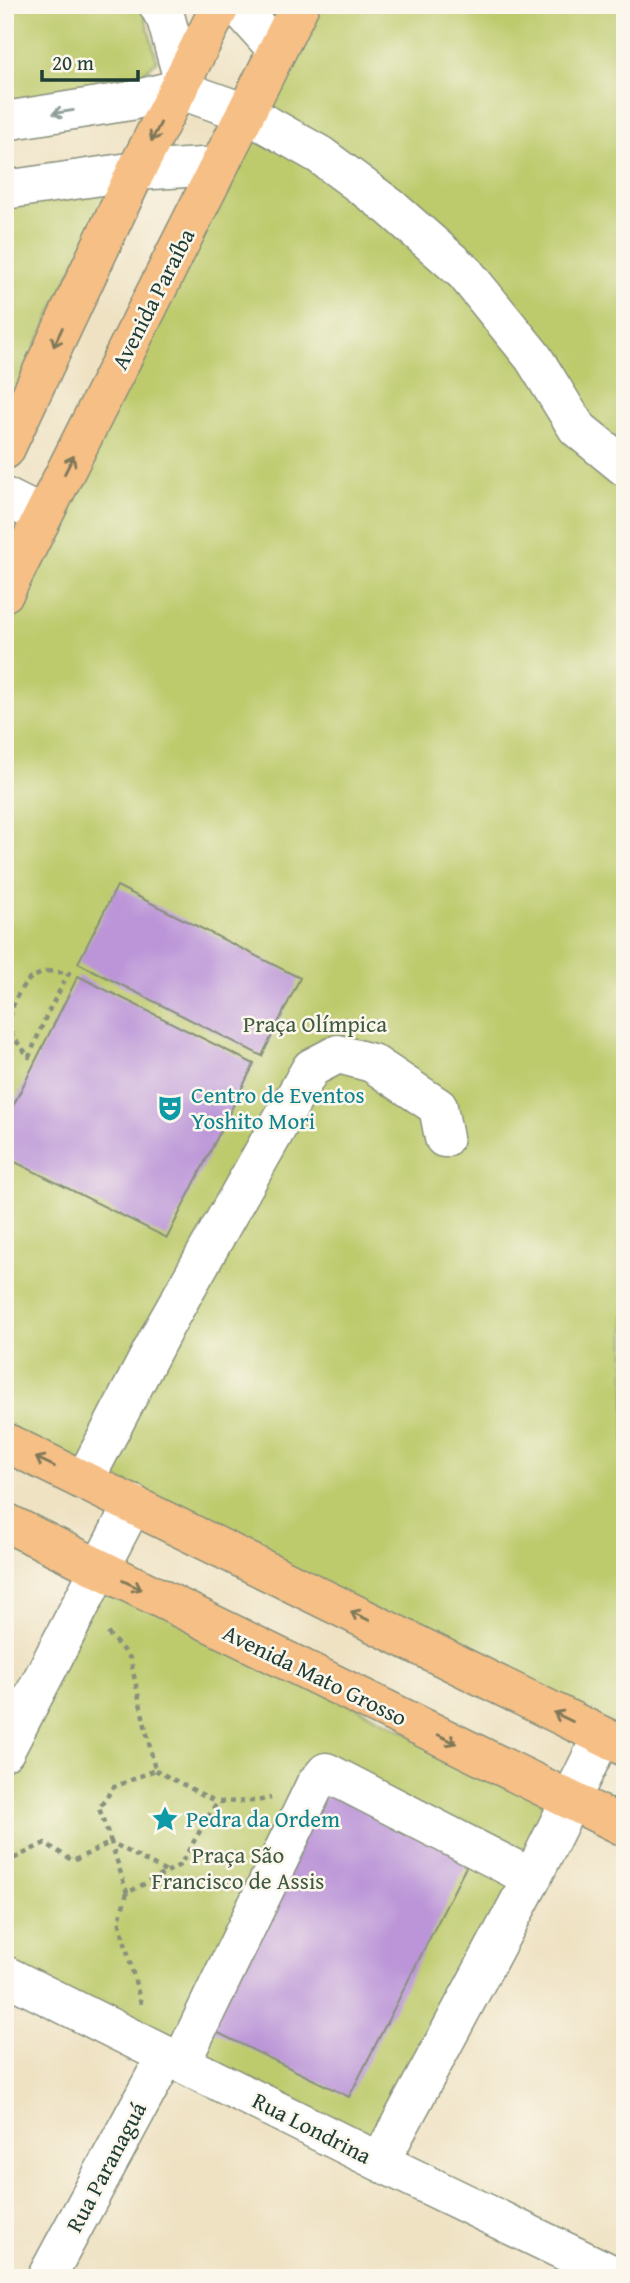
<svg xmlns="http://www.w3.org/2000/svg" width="630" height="2283" font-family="'Gentium Book Plus',serif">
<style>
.green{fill:#becb6d;stroke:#6e8450;stroke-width:2}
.building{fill:#bb95d8}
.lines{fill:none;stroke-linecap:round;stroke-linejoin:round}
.minor-casing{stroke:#87907c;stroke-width:41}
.major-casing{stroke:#87907c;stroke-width:41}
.path{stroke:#87907c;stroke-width:4.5;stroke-dasharray:5 5;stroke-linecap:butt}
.minor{stroke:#fff;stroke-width:38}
.major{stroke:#f5bf86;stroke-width:38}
.oneway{stroke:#8f9e9a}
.oneway2{stroke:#7f7859}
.labels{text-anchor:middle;stroke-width:5;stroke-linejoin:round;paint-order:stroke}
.street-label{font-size:23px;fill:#1f3d34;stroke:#fbf7ec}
.park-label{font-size:23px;fill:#3f593f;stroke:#fbf7ec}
.culture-label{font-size:23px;fill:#0d838f;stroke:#fbf7ec;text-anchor:start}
</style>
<rect width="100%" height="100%" fill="#fbf7ec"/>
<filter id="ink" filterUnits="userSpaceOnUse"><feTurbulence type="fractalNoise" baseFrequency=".0143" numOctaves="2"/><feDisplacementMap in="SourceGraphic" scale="14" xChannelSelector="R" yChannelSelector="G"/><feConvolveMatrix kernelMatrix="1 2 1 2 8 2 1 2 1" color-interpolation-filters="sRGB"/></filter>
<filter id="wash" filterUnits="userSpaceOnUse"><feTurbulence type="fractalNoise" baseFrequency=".00686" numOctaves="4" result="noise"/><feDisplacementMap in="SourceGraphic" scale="28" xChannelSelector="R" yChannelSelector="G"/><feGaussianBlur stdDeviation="1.57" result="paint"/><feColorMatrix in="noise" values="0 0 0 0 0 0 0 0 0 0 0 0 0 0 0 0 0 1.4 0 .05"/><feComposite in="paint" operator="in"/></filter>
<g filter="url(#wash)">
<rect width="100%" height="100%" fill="#efe2c3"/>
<path class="green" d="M5,5H142L157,61L120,94L5,108Z
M307,5H625V1734L5,1431V617Z
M110,188L5,413V204Z
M103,1581L555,1806L377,2151L5,1965V1787Z"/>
<g id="blocks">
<path class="building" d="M117,886L300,978L262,1056L78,963Z
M78,976L254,1064L167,1238L5,1157V1122Z
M326,1776L473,1853L349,2097L206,2027Z"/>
</g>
</g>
<g filter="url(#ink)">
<use href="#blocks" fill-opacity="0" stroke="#87907c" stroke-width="2"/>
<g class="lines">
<g class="minor-casing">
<path id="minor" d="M158,5L166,19L183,80
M237,5L277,50
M5,121L130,101L178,89L246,113L320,155L390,207L465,273L533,357L577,428L625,467
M5,190L136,171L219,166
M5,497L43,516
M84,1481L166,1324L311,1068L338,1054L372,1063L438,1107L444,1138
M5,1751L133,1504
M5,1975L380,2162L620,2278
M181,2063L315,1785L326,1772L532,1878
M380,2162L532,1878L602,1736
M46,2278L166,2056"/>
</g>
<g class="major-casing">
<path id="major" d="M5,450L136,171L221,5
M5,592L300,5
M5,1442L625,1747
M5,1522L625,1827"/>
</g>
<path class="path" d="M48,971L69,973L47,1014L29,1057C24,1050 16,1042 12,1034C6,1020 15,996 24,985C29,977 40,974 48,971Z
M5,999L14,1003
M155,1770L217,1802
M5,1863L45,1843L73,1861L111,1842L99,1808L114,1787L155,1770L130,1658L105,1630
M127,1893L111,1842L168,1873
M141,2004L119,1920L127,1893L180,1865L217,1802L257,1801L271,1798"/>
<use href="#minor" class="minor"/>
<use href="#major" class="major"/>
</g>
<defs><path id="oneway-shaft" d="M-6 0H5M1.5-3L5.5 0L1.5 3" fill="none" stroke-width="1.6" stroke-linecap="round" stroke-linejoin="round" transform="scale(1.75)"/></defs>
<use class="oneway" href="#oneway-shaft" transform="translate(63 112) rotate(171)"/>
<g class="oneway2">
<use href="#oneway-shaft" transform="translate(156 132) rotate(117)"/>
<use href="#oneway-shaft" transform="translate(58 337) rotate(115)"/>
<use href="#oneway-shaft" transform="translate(69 465) rotate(-63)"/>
<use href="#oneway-shaft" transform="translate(45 1462) rotate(-154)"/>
<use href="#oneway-shaft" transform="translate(132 1585) rotate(26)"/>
<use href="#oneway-shaft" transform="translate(360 1616) rotate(-154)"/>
<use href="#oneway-shaft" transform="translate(563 1717) rotate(-154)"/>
<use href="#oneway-shaft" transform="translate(447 1739) rotate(26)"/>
</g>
</g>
<defs>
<g id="theatre-bare" transform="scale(2.1)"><path d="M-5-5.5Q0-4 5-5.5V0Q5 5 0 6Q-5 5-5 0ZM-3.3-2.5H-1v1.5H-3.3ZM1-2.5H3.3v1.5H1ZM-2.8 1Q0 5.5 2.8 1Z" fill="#0f9aa8" stroke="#fbf7ec" stroke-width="2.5" paint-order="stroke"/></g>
<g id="sight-bare" transform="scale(2.1)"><path d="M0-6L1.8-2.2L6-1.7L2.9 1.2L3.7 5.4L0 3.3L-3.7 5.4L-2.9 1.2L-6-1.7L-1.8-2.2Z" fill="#0f9aa8" stroke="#fbf7ec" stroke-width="2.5" paint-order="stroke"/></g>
</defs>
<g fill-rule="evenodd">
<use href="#theatre-bare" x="170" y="1108"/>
<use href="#sight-bare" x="165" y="1819"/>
</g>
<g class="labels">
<g class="street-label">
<text transform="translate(153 299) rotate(-63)" y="8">Avenida Paraíba</text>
<text transform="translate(315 1675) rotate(26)" y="8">Avenida Mato Grosso</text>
<text transform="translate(312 2128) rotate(27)" y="8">Rua Londrina</text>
<text transform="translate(106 2167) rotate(-62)" y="8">Rua Paranaguá</text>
</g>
<g class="park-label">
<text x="315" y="1032">Praça Olímpica</text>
<text x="238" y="1863">Praça São<tspan x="238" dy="26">Francisco de Assis</tspan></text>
</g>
<g class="culture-label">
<text x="191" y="1103">Centro de Eventos<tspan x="191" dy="26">Yoshito Mori</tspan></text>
<text x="186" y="1827">Pedra da Ordem</text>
</g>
</g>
<rect width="630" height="2283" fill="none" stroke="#fbf7ec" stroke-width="28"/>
<path d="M42 70v10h96v-10" fill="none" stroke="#1f3d34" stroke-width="3.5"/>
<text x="52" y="70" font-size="21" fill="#1f3d34" stroke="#fbf7ec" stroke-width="5" paint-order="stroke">20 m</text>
</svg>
